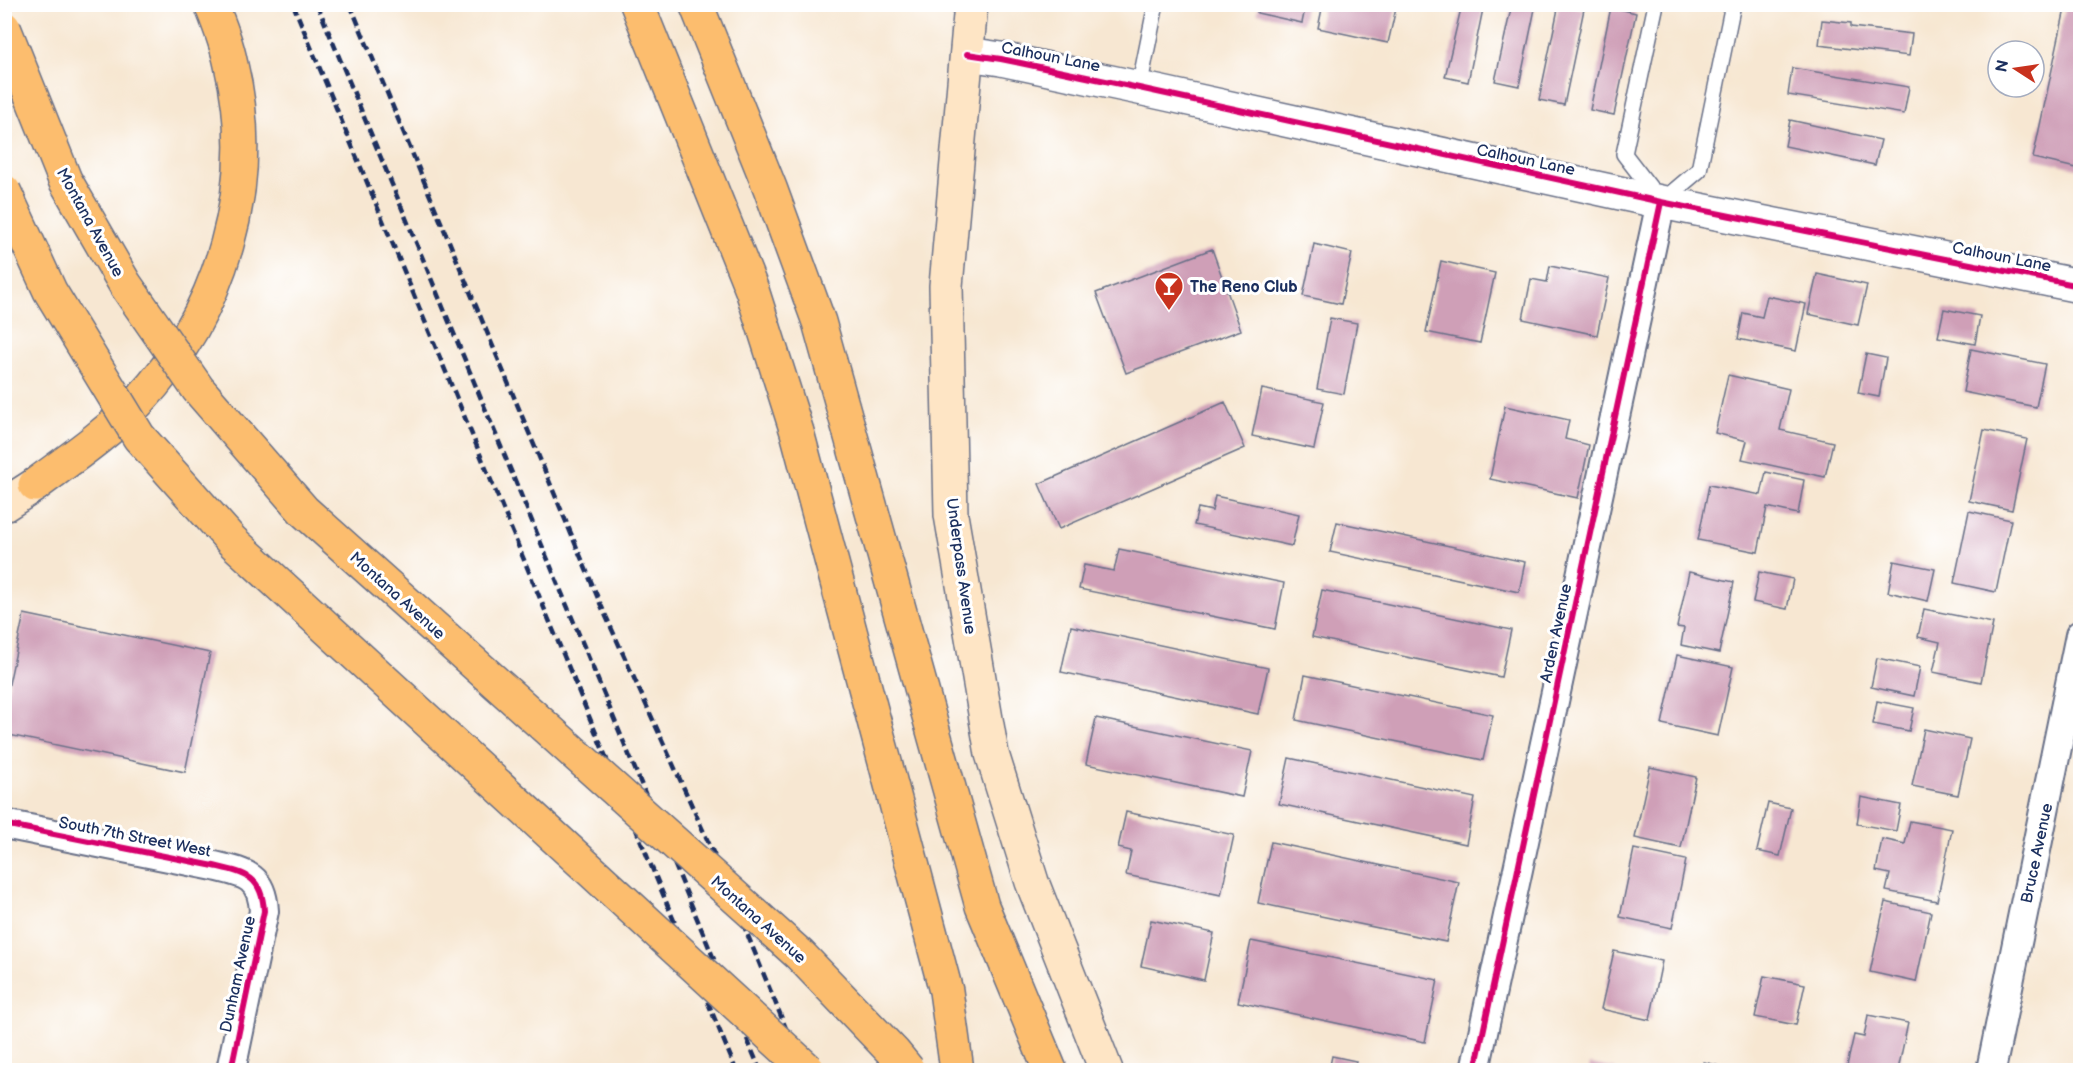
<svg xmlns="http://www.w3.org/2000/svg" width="2085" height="1075" font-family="'Balsamiq Sans',sans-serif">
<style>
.building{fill:#cf9fb7}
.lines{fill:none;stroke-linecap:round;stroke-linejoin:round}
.service-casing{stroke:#686f87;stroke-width:18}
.minor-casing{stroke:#686f87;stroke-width:32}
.tertiary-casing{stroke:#686f87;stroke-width:36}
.secondary-casing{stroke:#686f87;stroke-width:36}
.primary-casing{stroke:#686f87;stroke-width:36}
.service{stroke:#fff;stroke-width:15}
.minor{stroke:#fff;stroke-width:28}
.tertiary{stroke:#fff;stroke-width:33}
.secondary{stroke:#fee5c5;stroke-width:33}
.primary{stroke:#fcbd6e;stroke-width:33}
.rail{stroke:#1b2f5e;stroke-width:4.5;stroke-dasharray:9 4.5;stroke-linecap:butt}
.primary-bridge-casing{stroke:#686f87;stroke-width:36;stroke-linecap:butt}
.primary-bridge{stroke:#fcbd6e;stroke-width:33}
.cycleway-casing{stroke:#fff;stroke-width:10}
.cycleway{stroke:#d6006c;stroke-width:6}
.labels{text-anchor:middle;stroke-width:6;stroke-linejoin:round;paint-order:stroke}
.street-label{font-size:16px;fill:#1b2f5e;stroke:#fff}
.poi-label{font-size:16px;font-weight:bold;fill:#1b2f5e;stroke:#fff;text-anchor:start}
</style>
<rect width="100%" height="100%" fill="#fff"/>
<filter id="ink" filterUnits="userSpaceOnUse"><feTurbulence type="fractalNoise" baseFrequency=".0167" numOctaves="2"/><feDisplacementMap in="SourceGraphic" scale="12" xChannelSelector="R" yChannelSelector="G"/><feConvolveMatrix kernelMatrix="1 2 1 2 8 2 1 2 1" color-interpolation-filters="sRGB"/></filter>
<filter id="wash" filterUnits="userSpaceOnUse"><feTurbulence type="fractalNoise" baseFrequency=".008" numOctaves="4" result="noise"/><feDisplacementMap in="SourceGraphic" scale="24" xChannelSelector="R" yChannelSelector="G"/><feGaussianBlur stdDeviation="1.35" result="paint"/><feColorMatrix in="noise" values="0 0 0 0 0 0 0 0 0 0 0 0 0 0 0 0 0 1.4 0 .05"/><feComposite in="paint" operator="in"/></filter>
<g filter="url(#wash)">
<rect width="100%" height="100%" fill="#f7e7d2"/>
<g id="blocks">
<path class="building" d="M1259,4H1306L1302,23L1257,13Z
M1323,4H1397L1388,43L1318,28Z
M1462,4H1484L1468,82L1445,77Z
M1512,4H1536L1519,86L1495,81Z
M1559,4L1584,9L1564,105L1539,100Z
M2066,4H2080V169L2033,158Z
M1611,7L1636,13L1614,115L1590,110Z
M1822,20L1851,23V27L1912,34L1909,56L1819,45Z
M1792,68L1909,87L1904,114L1788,95Z
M1790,120L1881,140L1875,165L1785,146Z
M1314,244L1352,253L1341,304L1303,296Z
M1212,249L1241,330L1126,373L1096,293Z
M1441,261L1495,273L1480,343L1426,332Z
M1550,266L1609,278L1597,335L1523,319L1531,279L1547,282Z
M1817,274L1867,285L1858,325L1808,314Z
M1767,296L1806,304L1796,351L1738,339L1743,313L1762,317Z
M1944,309L1980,316L1975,344L1938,337Z
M1330,318L1357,323L1344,394L1317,389Z
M1971,349L2045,364L2036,407L1963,392Z
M1866,354L1886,358L1879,397L1858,393Z
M1728,375L1789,389L1780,430L1833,442L1825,477L1742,459L1747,441L1715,433Z
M1262,389L1324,402L1314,449L1252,436Z
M1225,402L1245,448L1059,529L1039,484Z
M1505,406L1569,420L1565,439L1589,445L1578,498L1490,479Z
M1984,430L2027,439L2012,510L1969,501Z
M1766,472L1804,480L1798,514L1767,507L1758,552L1698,540L1709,485L1761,495Z
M1215,496L1299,514L1292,546L1194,525L1198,508L1212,511Z
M1969,511L2011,520L1996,592L1954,583Z
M1337,522L1525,562L1519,592L1330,552Z
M1119,549L1284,583L1275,629L1079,589L1084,565L1114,571Z
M1894,561L1935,569L1928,601L1888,592Z
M1689,572L1734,582L1719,653L1681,645L1684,628L1677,627Z
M1759,572L1793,579L1787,609L1753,602Z
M1322,590L1511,630L1501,677L1312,637Z
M1924,609L1993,623L1981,682L1933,672L1940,642L1918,637Z
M24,614L210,653L185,772L4,734V707Z
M1071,626L1268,668L1258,714L1061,672Z
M1677,655L1733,667L1718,736L1662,724Z
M1877,658L1920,667L1914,696L1871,687Z
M1305,675L1493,715L1483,760L1296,720Z
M1877,701L1914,708L1909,731L1873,724Z
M1096,718L1252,751L1242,797L1086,764Z
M1924,729L1970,739L1958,795L1912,786Z
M1289,758L1475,798L1466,844L1279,804Z
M1650,767L1696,777L1681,848L1635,838Z
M1861,797L1901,805L1896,831L1857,824Z
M1768,803L1791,808L1780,856L1757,851Z
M1126,812L1234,835L1221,895L1126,875L1131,851L1118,848Z
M1910,821L1952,829L1937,901L1886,891L1890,874L1876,871L1882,839L1905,844Z
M1271,842L1459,882L1446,942L1258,903Z
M1634,849L1686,860L1672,928L1620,917Z
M1885,902L1931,912L1916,982L1870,972Z
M1151,920L1214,933L1204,980L1141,966Z
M1251,941L1438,980L1425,1042L1238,1002Z
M1614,951L1662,961L1650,1020L1601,1009Z
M1764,976L1805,984L1796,1025L1755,1017Z
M1868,1015L1908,1023L1898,1070H1846L1854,1035L1864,1037Z
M1332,1056L1356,1061L1354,1070H1329Z
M1704,1062L1735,1070H1702Z
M1590,1064L1616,1069V1070H1589Z"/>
</g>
</g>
<g filter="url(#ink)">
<use href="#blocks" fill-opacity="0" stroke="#686f87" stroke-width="1.5"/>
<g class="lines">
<g class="service-casing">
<path id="service" d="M1656,4L1624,154L1661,202L1699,170L1733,4
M1139,88L1156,4"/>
</g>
<g class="minor-casing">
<path id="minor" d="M4,824L214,866C244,873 262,875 264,911L231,1070
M1475,1070L1661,202
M1991,1070L2080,635"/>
</g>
<g class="tertiary-casing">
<path id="tertiary" d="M967,54L1001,59L1139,88L1661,202L2080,286"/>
</g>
<g class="secondary-casing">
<path id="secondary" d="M971,4L946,286L951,515L992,754L1032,882L1106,1070
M4,505L35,485"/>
</g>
<g class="primary-casing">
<path id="primary" d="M637,4L752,290L797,432L946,991L957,1070
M696,4L770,188L819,322L982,906L1050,1070
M35,485C70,459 107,434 138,402C222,313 260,184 231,65C227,44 219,24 211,4"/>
</g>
<use href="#service" class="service"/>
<use href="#minor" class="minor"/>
<use href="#tertiary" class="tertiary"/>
<use href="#secondary" class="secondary"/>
<use href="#primary" class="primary"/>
<path class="rail" d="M293,4L736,1070
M317,4L760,1070
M350,4L600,603L721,870L803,1070"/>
<g class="primary-bridge-casing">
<path id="primary-bridge" d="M4,28L65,180L125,284L198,389L304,511L800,955L894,1053L908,1070
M4,191L50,291L139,437L232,541L808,1070"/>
</g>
<use href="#primary-bridge" class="primary-bridge"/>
<g class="cycleway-casing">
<path id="cycleway" d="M967,54L1001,59L1139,88L1661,202L2080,286
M4,824L214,866C244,873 262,875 264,911L231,1070
M1475,1070L1661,202"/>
</g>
<use href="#cycleway" class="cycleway"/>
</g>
</g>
<defs>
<g id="bar-pin" transform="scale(1.5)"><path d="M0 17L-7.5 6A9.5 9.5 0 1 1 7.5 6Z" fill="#c8321e" stroke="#fff"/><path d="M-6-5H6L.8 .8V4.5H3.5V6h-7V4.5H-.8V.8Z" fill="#fff"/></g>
</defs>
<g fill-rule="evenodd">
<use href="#bar-pin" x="1169" y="286"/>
</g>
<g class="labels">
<g class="street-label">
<text transform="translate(1051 56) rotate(11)" y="6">Calhoun Lane</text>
<text transform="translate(1526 159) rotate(12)" y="6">Calhoun Lane</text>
<text transform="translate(91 222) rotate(61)" y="6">Montana Avenue</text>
<text transform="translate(2002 256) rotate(11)" y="6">Calhoun Lane</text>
<text transform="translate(962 566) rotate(82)" y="6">Underpass Avenue</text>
<text transform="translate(398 595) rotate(42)" y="6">Montana Avenue</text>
<text transform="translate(1555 633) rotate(-78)" y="6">Arden Avenue</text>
<text transform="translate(135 836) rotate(11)" y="6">South 7th Street West</text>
<text transform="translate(2036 853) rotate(-78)" y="6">Bruce Avenue</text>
<text transform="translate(759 919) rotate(42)" y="6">Montana Avenue</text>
<text transform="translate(237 974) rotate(-78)" y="6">Dunham Avenue</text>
</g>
<g class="poi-label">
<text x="1190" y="292">The Reno Club</text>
</g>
</g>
<rect width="2085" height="1075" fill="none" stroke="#fff" stroke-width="24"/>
<g transform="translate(2016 69) rotate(282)"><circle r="28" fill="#ffffff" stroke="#a4acbf" stroke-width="1.5"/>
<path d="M0-4.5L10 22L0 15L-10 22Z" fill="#c8321e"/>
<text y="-9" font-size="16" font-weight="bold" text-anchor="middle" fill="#1b2f5e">N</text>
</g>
</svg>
